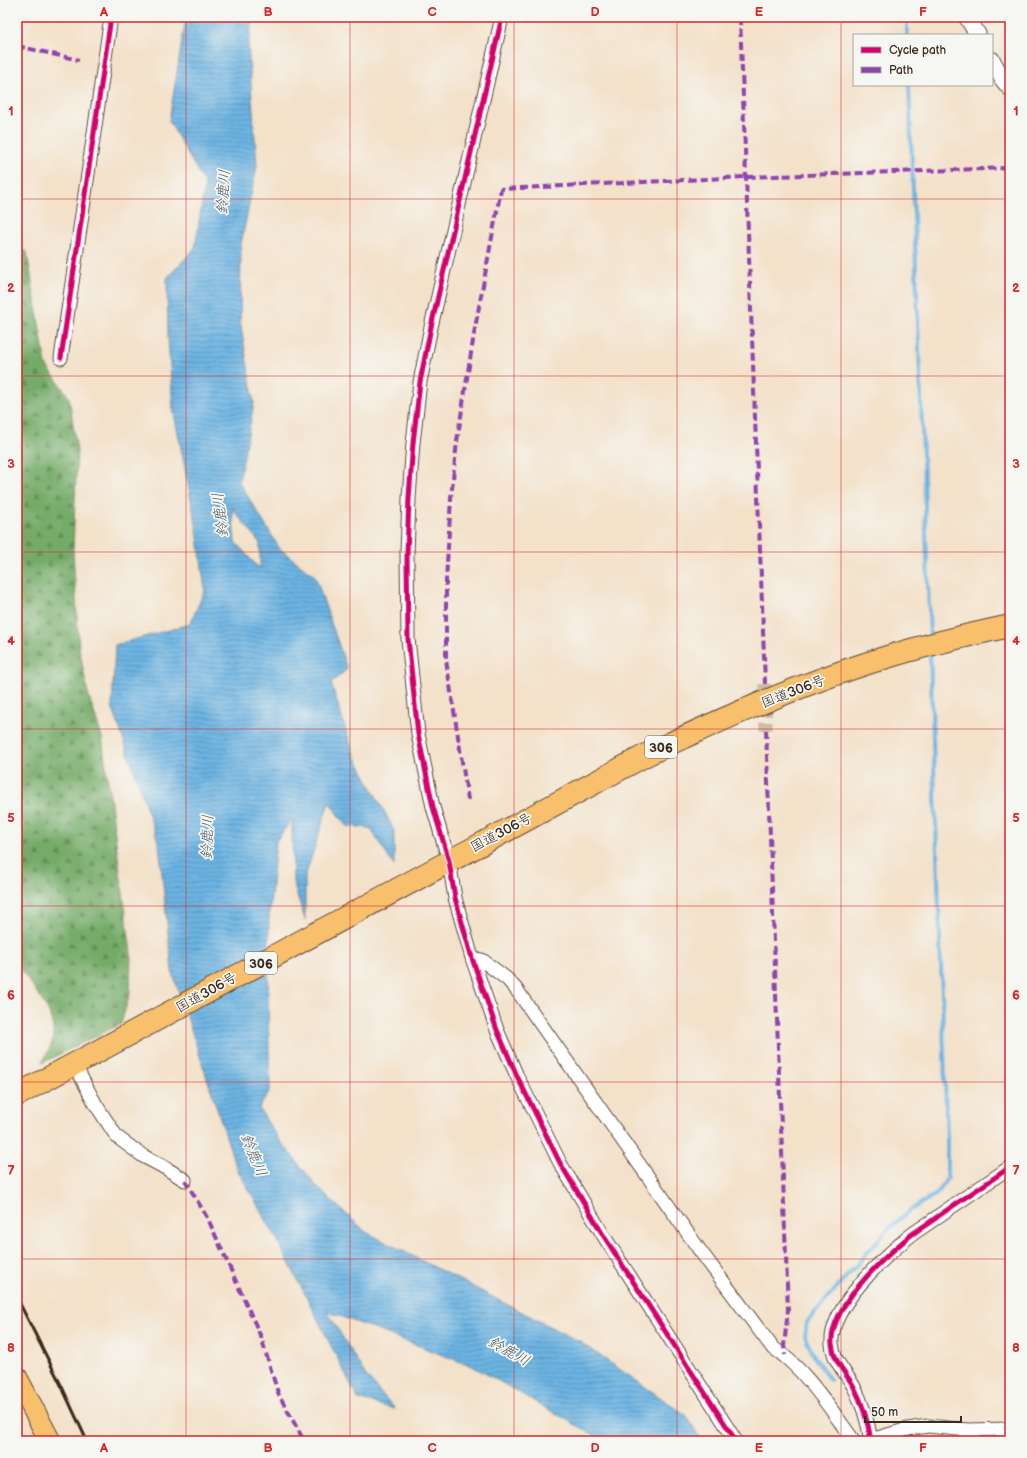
<svg xmlns="http://www.w3.org/2000/svg" width="1027" height="1458" font-family="'Balsamiq Sans','Klee One',sans-serif">
<style>
.forest{fill:url(#forest-firs);stroke:#586a43}
.water{fill:url(#water-rules);stroke:#546f80;fill-rule:evenodd}
.lines{fill:none;stroke-linecap:round;stroke-linejoin:round}
.stream{stroke:#6cb4e3;stroke-width:4}
.minor-tunnel{stroke:#cebca7;stroke-width:13;stroke-dasharray:13 6;stroke-linecap:butt}
.minor-casing{stroke:#574538;stroke-width:15}
.tertiary-casing{stroke:#574538;stroke-width:18}
.primary-casing{stroke:#574538;stroke-width:23}
.trunk-casing{stroke:#574538;stroke-width:24}
.minor{stroke:#fff;stroke-width:13}
.tertiary{stroke:#fff;stroke-width:16}
.primary{stroke:#f8bf6c;stroke-width:21}
.trunk{stroke:#f8bf6c;stroke-width:22}
.rail{stroke:#3b2a1e;stroke-width:3}
.quiet{stroke:#8e44ad;stroke-width:4;stroke-dasharray:8 4;stroke-linecap:butt}
.cycleway-casing{stroke:#f6f6f2;stroke-width:8}
.cycleway{stroke:#d6006c;stroke-width:5}
.grid{fill:none;stroke:#d62828;stroke-width:1;stroke-opacity:0.55}
.labels{text-anchor:middle;stroke-width:3.5;stroke-linejoin:round;paint-order:stroke}
.shield{fill:#f6f6f2;stroke:#73675e;stroke-width:1}
.shield-label{font-size:13px;font-weight:bold;fill:#3b2a1e}
.street-label{font-size:14px;fill:#3b2a1e;stroke:#f6f6f2}
.water-label{font-size:15px;font-style:italic;fill:#4c5a63;stroke:#f6f6f2}
.neatline{fill:none;stroke:#d62828;stroke-width:1.5}
.grid-label{font-size:13px;text-anchor:middle;font-weight:bold;fill:#d62828}
</style>
<defs>
<pattern id="forest-firs" width="22" height="20" patternUnits="userSpaceOnUse"><rect width="22" height="20" fill="#74ab68"/><path d="M5 1l3.5 6h-7zM16 11l3.5 6h-7z" fill="#608b55"/></pattern>
<pattern id="water-rules" width="6" height="5" patternUnits="userSpaceOnUse"><rect width="6" height="5" fill="#6cb4e3"/><path d="M0 2.5h6" fill="none" stroke="#5a93b7"/></pattern>
</defs>
<rect width="100%" height="100%" fill="#f6f6f2"/>
<filter id="ink" filterUnits="userSpaceOnUse"><feTurbulence type="fractalNoise" baseFrequency=".025" numOctaves="2"/><feDisplacementMap in="SourceGraphic" scale="8" xChannelSelector="R" yChannelSelector="G"/><feConvolveMatrix kernelMatrix="1 2 1 2 8 2 1 2 1" color-interpolation-filters="sRGB"/></filter>
<filter id="wash" filterUnits="userSpaceOnUse"><feTurbulence type="fractalNoise" baseFrequency=".012" numOctaves="4" result="noise"/><feDisplacementMap in="SourceGraphic" scale="16" xChannelSelector="R" yChannelSelector="G"/><feGaussianBlur stdDeviation="0.9" result="paint"/><feColorMatrix in="noise" values="0 0 0 0 0 0 0 0 0 0 0 0 0 0 0 0 0 1.4 0 .05"/><feComposite in="paint" operator="in"/></filter>
<g filter="url(#wash)">
<rect width="100%" height="100%" fill="#f3e1c9"/>
<path class="forest" d="M17,248L27,252L46,365L69,397L77,451L73,550L79,647L88,694L102,737L131,953L130,993L121,1024L42,1063C45,1056 50,1049 52,1043C59,1016 35,991 21,970L17,966Z"/>
<path class="water" d="M186,17H253L248,45L257,166L241,244L240,321L254,403L239,482L280,549L315,576L347,669L331,683L353,752L394,830V866L370,828L346,826L329,802L305,877V920L293,882L292,819L276,841L269,917L268,1005L270,1090L259,1108L277,1137L318,1188L366,1232L580,1342L686,1415L702,1441H604L474,1367L327,1311L366,1376L395,1409L358,1399L278,1241L236,1167L172,971L159,844L112,706L115,645L190,624L205,590L197,530L173,408L168,338L167,278L195,248L205,184L169,121ZM232,508L260,543V569L235,542Z"/>
<g class="lines">
<path class="stream" d="M907,17V35
M909,85L930,638
M830,1380L815,1358L805,1337L807,1322L886,1231L909,1211L938,1193L947,1178V1139L930,652"/>
</g>
</g>
<g filter="url(#ink)">
<g class="lines">
<path class="minor-tunnel" d="M765,684L766,730"/>
<g class="minor-casing">
<path id="minor" d="M502,17L431,327L420,382L413,443L409,498L407,554L408,639L418,734L433,807L449,861L455,898L472,958L497,1030L517,1076L560,1163L605,1238L736,1441
M61,358L111,17
M472,958L482,960L507,979L516,989L701,1252L772,1347C805,1368 831,1410 854,1441
M74,1064L96,1105L117,1137L143,1156L162,1166L185,1180
M871,1440L908,1429L928,1426L968,1430L1010,1429
M871,1441C868,1422 863,1404 854,1387C845,1371 834,1363 832,1344C829,1309 880,1261 905,1240C915,1231 927,1225 937,1217C961,1200 986,1184 1010,1167"/>
</g>
<g class="tertiary-casing">
<path id="tertiary" d="M967,17L978,35
M992,60L1003,80L1010,88"/>
</g>
<g class="primary-casing">
<path id="primary" d="M17,1378L50,1441"/>
</g>
<g class="trunk-casing">
<path id="trunk" d="M17,1095L646,755C723,718 802,683 884,658C925,645 968,635 1010,626"/>
</g>
<use href="#minor" class="minor"/>
<use href="#tertiary" class="tertiary"/>
<use href="#primary" class="primary"/>
<use href="#trunk" class="trunk"/>
<path class="rail" d="M17,1298L62,1387L87,1441"/>
<path class="quiet" d="M740,17L765,684
M17,46L79,60
M766,730L788,1310L784,1346L785,1355
M468,800L446,660V580L451,498L457,441L475,328L501,189L746,177L1010,168
M185,1180L208,1219L261,1337L278,1393L304,1441"/>
<g class="cycleway-casing">
<path id="cycleway" d="M502,17L431,327L420,382L413,443L409,498L407,554L408,639L418,734L433,807L449,861L455,898L472,958L497,1030L517,1076L560,1163L605,1238L736,1441
M61,358L111,17
M871,1441C868,1422 863,1404 854,1387C845,1371 834,1363 832,1344C829,1309 880,1261 905,1240C915,1231 927,1225 937,1217C961,1200 986,1184 1010,1167"/>
</g>
<use href="#cycleway" class="cycleway"/>
</g>
</g>
<path class="grid" d="M186,17V1441M350,17V1441M514,17V1441M677,17V1441M841,17V1441M17,199H1010M17,376H1010M17,552H1010M17,729H1010M17,906H1010M17,1082H1010M17,1259H1010"/>
<g class="labels">
<g class="shield">
<rect x="645" y="736" width="32" height="22" rx="3"/>
<rect x="245" y="952" width="32" height="22" rx="3"/>
</g>
<g class="shield-label">
<text x="661" y="752">306</text>
<text x="261" y="968">306</text>
</g>
<g class="street-label">
<text transform="translate(793 691) rotate(-21)" y="5">国道306号</text>
<text transform="translate(501 832) rotate(-28)" y="5">国道306号</text>
<text transform="translate(206 992) rotate(-29)" y="5">国道306号</text>
</g>
<g class="water-label">
<text transform="translate(223 192) rotate(-86)" y="5">鈴鹿川</text>
<text transform="translate(220 515) rotate(-97)" y="5">鈴鹿川</text>
<text transform="translate(207 837) rotate(-88)" y="5">鈴鹿川</text>
<text transform="translate(254 1155) rotate(68)" y="5">鈴鹿川</text>
<text transform="translate(509 1351) rotate(29)" y="5">鈴鹿川</text>
</g>
</g>
<rect width="1027" height="1458" fill="none" stroke="#f6f6f2" stroke-width="44"/>
<rect x="853" y="34" width="140" height="52" fill="#f6f6f2" stroke="#aba49d"/>
<rect x="861" y="47" width="20" height="6" fill="#d6006c" stroke="#aba49d"/>
<text x="889" y="54" font-size="12" fill="#3b2a1e">Cycle path</text>
<rect x="861" y="67" width="20" height="6" fill="#8e44ad" stroke="#aba49d"/>
<text x="889" y="74" font-size="12" fill="#3b2a1e">Path</text>
<path d="M865 1416v6h96v-6" fill="none" stroke="#3b2a1e" stroke-width="2"/>
<text x="871" y="1416" font-size="12" fill="#3b2a1e" stroke="#f6f6f2" stroke-width="3" paint-order="stroke">50 m</text>
<rect x="22" y="22" width="983" height="1414" class="neatline"/>
<g class="grid-label">
<text x="104" y="16">A</text>
<text x="268" y="16">B</text>
<text x="432" y="16">C</text>
<text x="595" y="16">D</text>
<text x="759" y="16">E</text>
<text x="923" y="16">F</text>
<text x="11" y="115">1</text>
<text x="1016" y="115">1</text>
<text x="11" y="292">2</text>
<text x="1016" y="292">2</text>
<text x="11" y="468">3</text>
<text x="1016" y="468">3</text>
<text x="11" y="645">4</text>
<text x="1016" y="645">4</text>
<text x="11" y="822">5</text>
<text x="1016" y="822">5</text>
<text x="11" y="999">6</text>
<text x="1016" y="999">6</text>
<text x="11" y="1175">7</text>
<text x="1016" y="1175">7</text>
<text x="11" y="1352">8</text>
<text x="1016" y="1352">8</text>
<text x="104" y="1452">A</text>
<text x="268" y="1452">B</text>
<text x="432" y="1452">C</text>
<text x="595" y="1452">D</text>
<text x="759" y="1452">E</text>
<text x="923" y="1452">F</text>
</g>
</svg>
